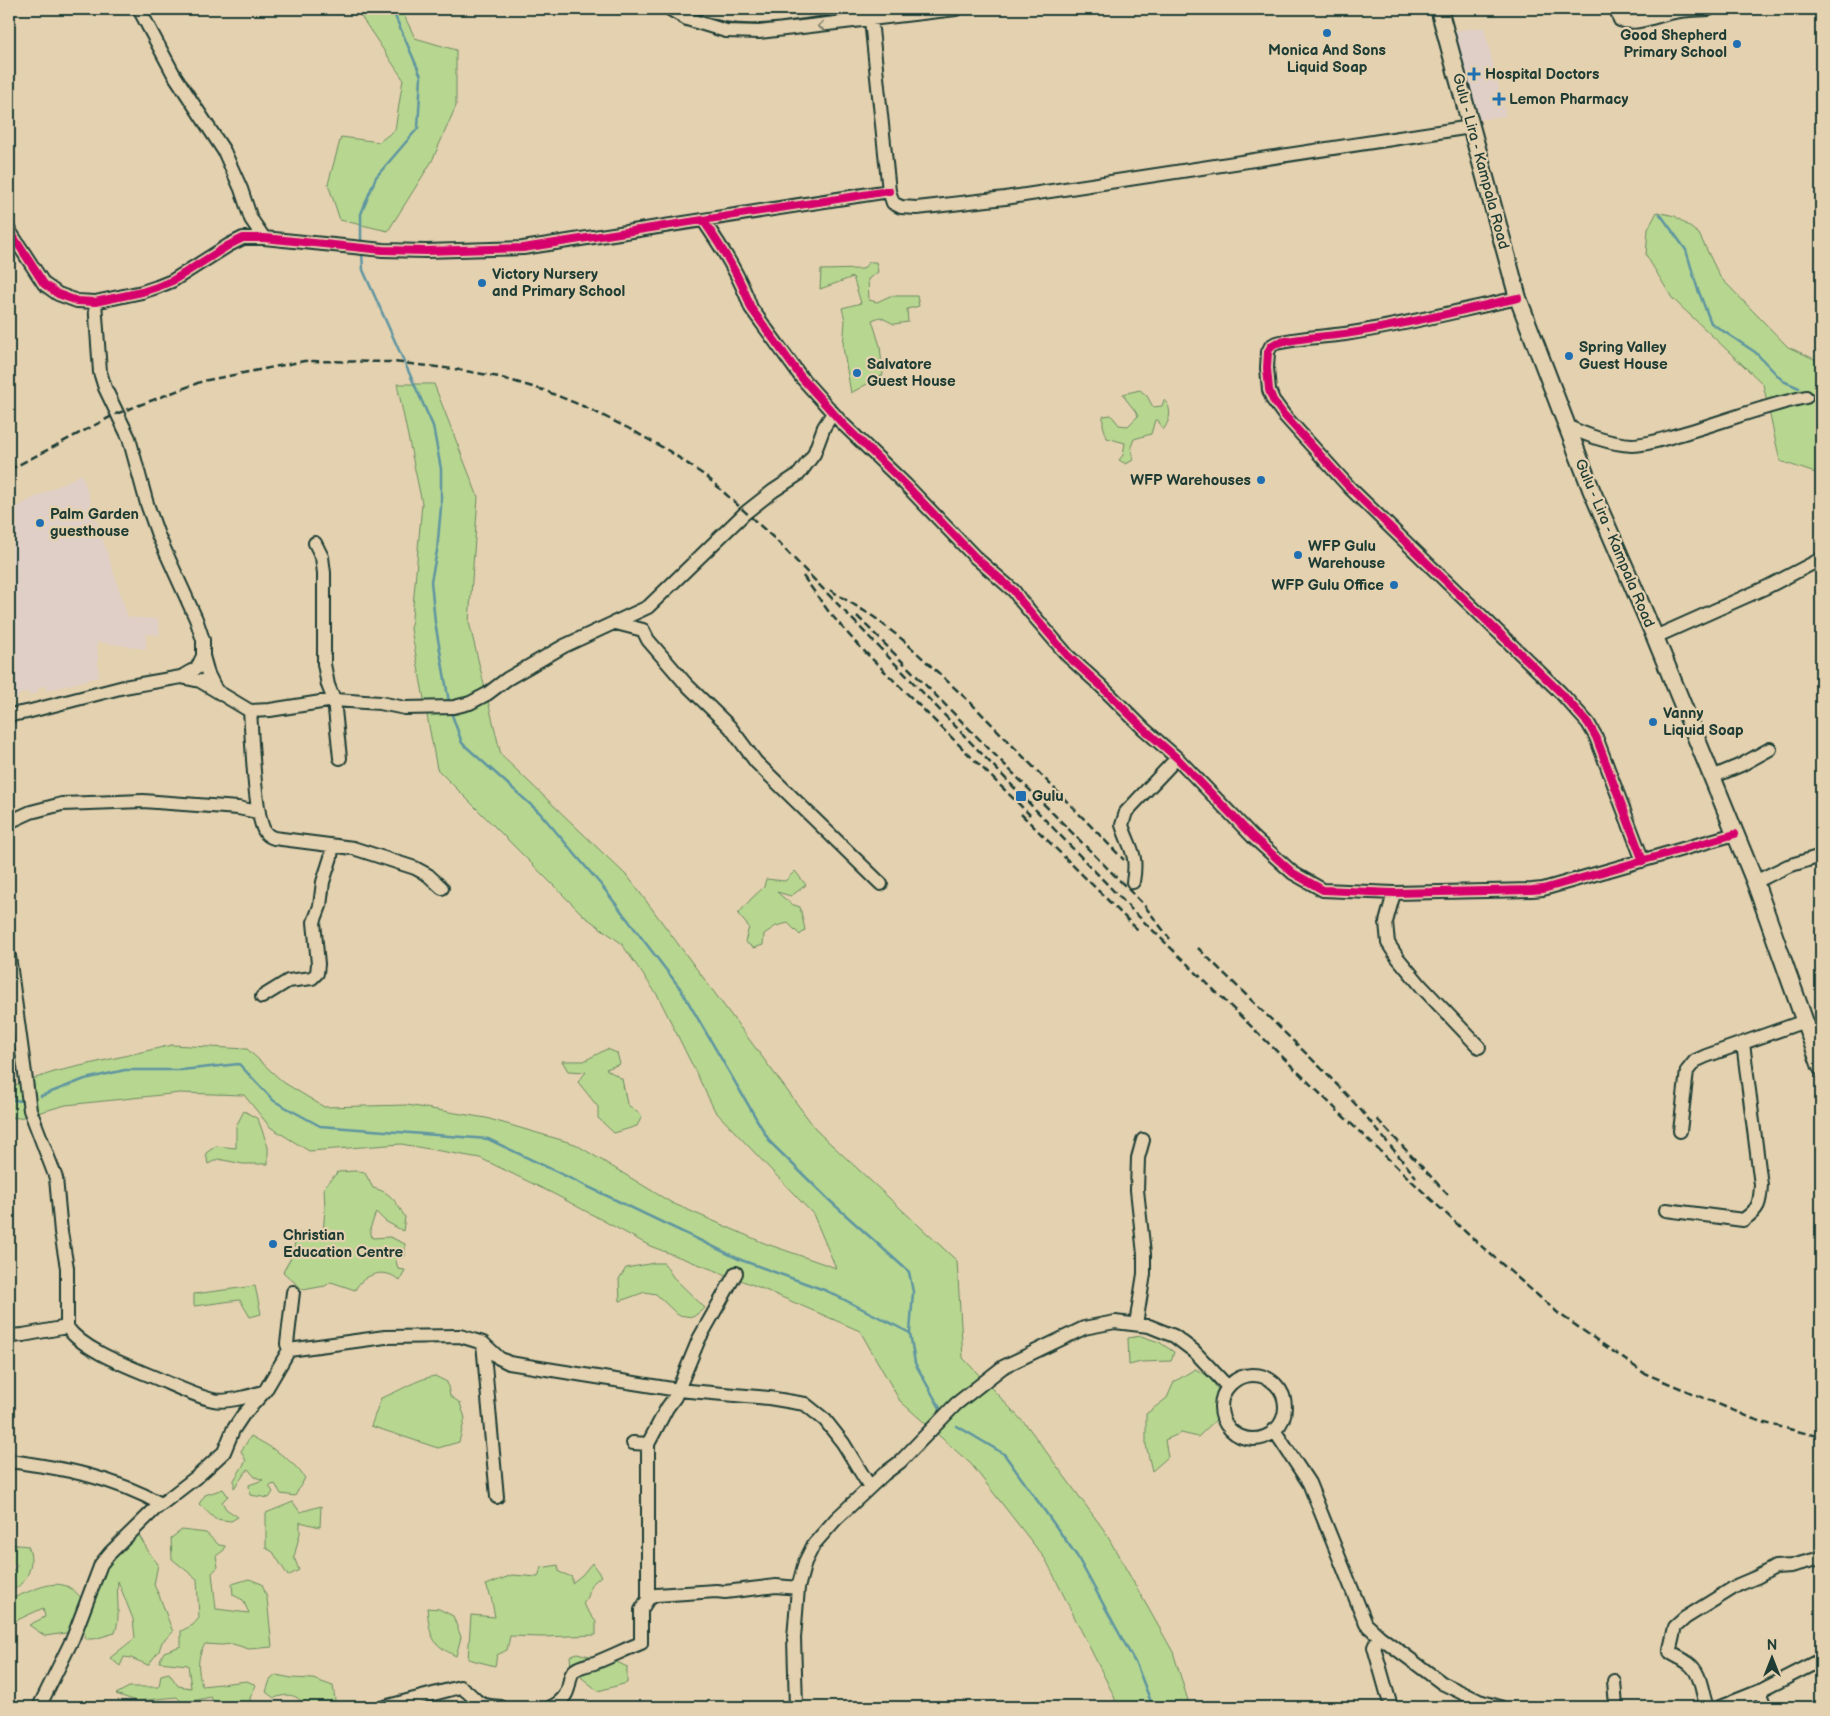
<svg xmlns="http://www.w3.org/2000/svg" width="1830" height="1716" font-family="'Balsamiq Sans',sans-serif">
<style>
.built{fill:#dfcfc6}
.green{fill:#b7d68f;stroke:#6b8a62}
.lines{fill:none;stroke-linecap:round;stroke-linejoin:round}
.stream{stroke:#5e95a1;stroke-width:2.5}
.minor-casing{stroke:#1f3d34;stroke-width:16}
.major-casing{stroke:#1f3d34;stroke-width:20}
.minor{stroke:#e4d1af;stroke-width:12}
.major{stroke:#e4d1af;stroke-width:16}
.rail{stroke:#1f3d34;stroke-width:2.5;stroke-dasharray:8 4;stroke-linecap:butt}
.cycleway-casing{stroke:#e4d1af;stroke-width:11}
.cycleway{stroke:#d6006c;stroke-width:8}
.oneway{stroke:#78806b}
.poi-dot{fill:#1f6fb2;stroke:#e4d1af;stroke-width:2}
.labels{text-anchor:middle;stroke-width:4.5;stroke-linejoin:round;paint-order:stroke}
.poi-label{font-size:15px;font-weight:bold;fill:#1f3d34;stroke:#e4d1af;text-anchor:start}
.street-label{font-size:15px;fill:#1f3d34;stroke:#e4d1af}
</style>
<rect width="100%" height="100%" fill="#e4d1af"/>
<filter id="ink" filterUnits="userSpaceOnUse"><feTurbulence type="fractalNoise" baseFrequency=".02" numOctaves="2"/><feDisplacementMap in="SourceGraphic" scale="10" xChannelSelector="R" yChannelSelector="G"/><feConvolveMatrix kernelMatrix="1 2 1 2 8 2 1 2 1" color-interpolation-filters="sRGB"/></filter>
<g filter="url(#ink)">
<path class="built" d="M1484,27L1506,116L1466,121L1442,32Z
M82,474L128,617L158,619L160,635L146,634V649L97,642L99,677L46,691L45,686L38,688V693L29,695L27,692L20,694L17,699L9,702V510Z"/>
<path class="green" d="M356,9H401L415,38L456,50V106L432,161L388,231L340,220L328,184L341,137L379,142L395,130L403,79Z
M1657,212L1675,216L1699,234L1720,277L1788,347L1821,362V475L1780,461L1763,384L1672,298L1646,255L1648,229Z
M869,262H876L878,272L868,279L869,300L877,302L890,296H917L919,306L907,309L908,322L894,324L880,317L872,320L880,346L883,375L851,393L843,347L845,320L842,308L861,303L853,277L820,289L821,270L863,269Z
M397,384H434L478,497L469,622L501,755L629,878L818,1132L957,1261L963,1358L1028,1427L1104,1530L1173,1652L1190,1707H1118L1113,1694L1046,1560L971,1464L900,1401L860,1331L756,1286L650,1246L556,1195L480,1158L401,1144L309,1151L270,1127L244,1095L180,1093L66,1105L19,1118L9,1117V1085L12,1086L54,1072L172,1045L247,1049L283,1082L324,1107L407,1105L486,1118L575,1144L672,1203L764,1243L836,1268L813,1214L715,1111L658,996L621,943L584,916L437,769L411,629L422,503Z
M1140,390L1147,396L1153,407L1162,406L1164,400C1173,409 1170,421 1163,430L1158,420H1155L1151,434L1134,439L1131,447L1133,460L1126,464L1119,460L1123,455L1125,443L1107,438L1103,425V416L1111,415L1119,425L1128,426L1138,416C1134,407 1127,403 1123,394Z
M795,871L806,885L791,896L777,892L791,904L800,907L805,930L800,935L788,923L776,926L764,934L763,945L754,948L745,942L749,927L738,914L751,899L764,887L766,879L785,881Z
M607,1049L617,1053L620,1064L606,1069L622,1079L627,1104L642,1116L637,1126L614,1133L598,1118V1107L578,1082L586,1072L568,1071L562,1061H584Z
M244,1111L258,1119L268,1147V1164H243L218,1159L208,1164L206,1153L216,1146L236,1148V1126Z
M355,1171L365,1173L373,1188C391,1192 396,1202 405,1217L403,1231L385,1221L376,1212L370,1229L372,1238L390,1237L405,1244V1256L395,1257L398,1269L405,1270L400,1281C386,1267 364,1273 355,1290L331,1282L325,1286L303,1290L283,1272L292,1256L297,1233L323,1234L325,1208L324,1187L338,1172Z
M654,1263H664L673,1277L705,1308L693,1317L678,1315L656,1294L645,1292L620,1301L619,1279L626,1268Z
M255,1286L261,1314L250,1317L240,1300L194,1306V1294Z
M1141,1336L1159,1342L1174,1352L1171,1361L1141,1362L1129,1365L1128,1338Z
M1195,1369L1209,1376L1229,1407L1198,1437L1181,1433L1165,1440L1168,1457L1152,1471L1146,1445V1414L1167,1398L1174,1382Z
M435,1376L447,1382L450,1396L460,1403L465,1418L459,1442L438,1448L371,1426L381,1398C399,1392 416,1379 435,1376Z
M251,1436C271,1447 292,1459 305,1478L295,1496L281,1494L275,1484L269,1486L273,1492L269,1498L250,1495L249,1485L263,1480L255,1477L248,1469L234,1488V1480L246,1461L241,1451Z
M223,1489L228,1496L222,1502L226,1509L238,1517L231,1521L215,1519L199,1504L205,1495Z
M293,1502L300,1512L321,1506L320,1527L300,1522V1533L294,1557L299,1570L288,1576L273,1552L266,1548V1513Z
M182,1530L206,1533L219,1545L225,1546L224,1550L216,1556L218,1567L212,1573L216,1609L249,1613L243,1600L233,1595L232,1584L249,1579L262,1584L267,1598L272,1647L249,1649L233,1644L221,1645L205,1644C196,1658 198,1670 202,1686L247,1681L256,1685L250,1698L252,1707H216L211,1697L193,1701L191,1707H186L177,1697L136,1701L116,1694L129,1687H159L161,1675L169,1673L178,1686L191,1688L188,1665L159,1662L164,1652L181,1646V1631L193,1625L199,1618L197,1579L172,1559L171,1538Z
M137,1532L150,1554L158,1564L154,1585C162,1599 166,1616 173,1632L162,1642L159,1651L148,1665L131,1658L124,1657L120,1666L110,1658L135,1638L133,1619L118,1581C116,1598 121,1617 115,1633L94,1639H86L83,1627L66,1633L45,1636L29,1625L45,1617L43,1608L9,1624V1599C24,1595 46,1581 63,1585C73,1587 81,1598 88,1605L101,1576L116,1550Z
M9,1544L28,1546C36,1565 27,1584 9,1592V1575L18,1565L9,1562Z
M592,1563L601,1576L591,1585L588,1597L583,1604L596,1622V1635L542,1637L510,1636L507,1650L497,1655L495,1666L468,1659L471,1615L495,1617L491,1597L486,1585L512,1575L538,1577L541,1568L558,1565L559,1572L572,1577V1583L582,1575Z
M427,1608L439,1609L453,1616L461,1637L456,1656C430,1644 430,1635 427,1608Z
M577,1653C595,1658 612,1658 627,1667V1683L598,1691L571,1669L570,1656Z
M276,1675L292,1678L313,1679L333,1686L336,1707H307C296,1694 290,1693 274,1698L266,1692L270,1680Z"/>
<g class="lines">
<path class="stream" d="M1660,214L1686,250L1697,287L1711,323L1755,352L1783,381L1799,388
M361,243V214L376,177L418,128L421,76L392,9
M362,253L363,270L433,426L441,469V507L437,551L431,581L435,622L449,702
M1814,399L1821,406
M451,712L462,743L540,813L602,886L680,988L770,1142L829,1200L909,1272L913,1292L910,1333L915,1363L941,1410
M41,1096L85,1079L125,1070H181L239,1064L274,1101L320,1126L488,1139L741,1260L827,1291L910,1333
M9,1099L21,1101
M957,1426L1004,1454L1077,1556L1137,1666L1153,1707"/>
<g class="minor-casing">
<path id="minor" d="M139,9L173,73L224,151L241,189L251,219L264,238
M670,9L687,19L726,31L759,32L956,9
M705,9C743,25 785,14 825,9
M1616,9L1620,20C1635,26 1655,16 1670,13C1682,10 1696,10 1709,9
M871,20L889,191L893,203L901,207L917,208L1005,198L1471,127
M703,220C722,248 740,276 751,308L801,377L842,423L906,485L975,557L1014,591L1021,601L1068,656L1100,685L1144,729L1177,758L1253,837L1293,873L1323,890L1394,893L1532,890L1543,889L1735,834
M9,230L44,284L58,294L77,301L95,302L142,292L157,287L172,281L229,245L243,238H264L383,250L426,251L523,248L889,191
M1518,298C1461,310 1404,325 1345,334C1322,337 1299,338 1276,343L1271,346L1268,352L1267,368L1269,390L1273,400L1284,415L1350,488L1561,693L1588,723L1596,737L1643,861
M1566,426C1587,435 1609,444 1632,445C1648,445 1666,438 1681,434C1723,422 1763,406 1806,397
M315,543L322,557L324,573V664L328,685L334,700L340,758
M616,623L643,630L648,640L686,684L730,727L756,762L881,884
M1655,637L1767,587L1821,559
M203,656L208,674L216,690
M181,677L200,681L250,711L270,710L334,700L380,703L405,708L454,707L470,703L487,694L507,679L564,646L648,607L745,513L773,491L799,474L814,454L824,427L833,413
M250,711C252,735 254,816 265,832C267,835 271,837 274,838L353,848L415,868L428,875L442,888
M9,715L27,712L124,687L181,677L197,668L203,656V640L196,619L158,535L147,504L129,438L105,388L100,372L95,302
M1712,777L1741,765L1770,749
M9,822L31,812L62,804L143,801L238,808L258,812
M1133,882C1138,853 1130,850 1122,825L1126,812L1177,758
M1755,882L1788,866L1821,856
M1394,893L1386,922L1388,943L1397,957L1422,987L1479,1047
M9,956L30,1110L56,1178L61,1232L67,1268V1327C84,1352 136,1369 163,1381C179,1388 196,1396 213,1400C226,1403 252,1396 265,1391
M262,997L288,981L312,978L317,973L318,964L314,922L320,906L323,882L331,857L332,846
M1680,1131L1687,1071L1695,1061L1706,1056L1805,1021
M1666,1210L1743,1220C1759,1209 1760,1204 1761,1185L1743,1043
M1136,1324L1144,1274V1254L1137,1190L1138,1158L1143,1140
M9,1336L23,1335L67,1327
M483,1343L497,1497
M289,1350L385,1337L460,1336L483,1343L499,1358L509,1363L678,1390L769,1398L805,1404L825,1420L843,1443L870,1487
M1221 1407a32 32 0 1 1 64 0a32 32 0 1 1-64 0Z
M1274,1430L1309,1483L1366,1624L1379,1636L1442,1683L1479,1701L1500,1707
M648,1444L667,1408L675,1397L699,1339L736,1273
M9,1461C63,1468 113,1477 161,1504
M648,1599L656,1595L716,1591L725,1592L776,1586L798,1588
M1379,1636L1374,1647L1391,1707
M1614,1681L1616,1707
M1760,1691L1766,1707
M39,1707L73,1638L101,1564L110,1553L155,1509L199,1475L224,1452L233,1430L243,1415L265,1391L289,1350L287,1344L293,1292
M384,1707L460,1687C467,1690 471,1696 477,1701C484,1707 492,1706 501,1707
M551,1707C576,1695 565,1677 575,1670C581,1665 590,1665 597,1662C612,1656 626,1649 641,1643V1610L648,1599V1444L633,1443
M796,1707L794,1638L798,1588L805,1562L814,1544L836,1519L884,1474L900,1462L956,1404L1003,1367L1084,1328L1115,1322L1149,1326L1174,1336L1194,1351L1228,1387
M1707,1707C1701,1692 1702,1673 1688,1663C1682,1658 1676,1657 1670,1652V1649L1675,1627L1685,1618L1738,1585L1757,1577L1775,1567L1791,1566L1821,1558
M1720,1707L1760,1691L1821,1660"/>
</g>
<g class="major-casing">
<path id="major" d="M1439,9L1518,298L1591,489L1655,637L1755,882L1821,1067"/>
</g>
<use href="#minor" class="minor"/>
<use href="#major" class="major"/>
<path class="rail" d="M9,470L116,414L203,381L304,361L394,362L454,369L499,377L543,390L585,407L628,428L669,451L707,477L776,540L1133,911L1343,1116L1472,1238L1558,1313L1644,1373L1761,1422L1821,1437
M803,576L829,612L857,644L1030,815
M830,590L874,617L903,640L972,704L1124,860
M857,616L1144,905L1170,939
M1021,814L1138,930
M1198,948L1321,1068L1360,1109L1416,1177
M1377,1119L1450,1197"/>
<g class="cycleway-casing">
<path id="cycleway" d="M703,220C722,248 740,276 751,308L801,377L842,423L906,485L975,557L1014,591L1021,601L1068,656L1100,685L1144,729L1177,758L1253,837L1293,873L1323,890L1394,893L1532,890L1543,889L1735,834
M9,230L44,284L58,294L77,301L95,302L142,292L157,287L172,281L229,245L243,238H264L383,250L426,251L523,248L889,191
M1518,298C1461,310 1404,325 1345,334C1322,337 1299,338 1276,343L1271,346L1268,352L1267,368L1269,390L1273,400L1284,415L1350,488L1561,693L1588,723L1596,737L1643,861"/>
</g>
<use href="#cycleway" class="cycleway"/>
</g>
<defs><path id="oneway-chevron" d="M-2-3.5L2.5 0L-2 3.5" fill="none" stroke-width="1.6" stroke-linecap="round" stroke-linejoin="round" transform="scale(1.25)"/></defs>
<use class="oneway" href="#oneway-chevron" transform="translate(821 26) rotate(173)"/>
</g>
<g class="poi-dot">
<circle cx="1327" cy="33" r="5"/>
<circle cx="1737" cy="44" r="5"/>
<path d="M1471.5 66.5h5v5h5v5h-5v5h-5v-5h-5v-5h5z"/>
<path d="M1496.5 91.5h5v5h5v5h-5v5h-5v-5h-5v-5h5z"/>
<circle cx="482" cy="283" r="5"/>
<circle cx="1569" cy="356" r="5"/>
<circle cx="857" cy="373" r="5"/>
<circle cx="1261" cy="480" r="5"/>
<circle cx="40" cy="523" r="5"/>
<circle cx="1298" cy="555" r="5"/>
<circle cx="1394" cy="585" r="5"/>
<circle cx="1653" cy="722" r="5"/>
<rect x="1015" y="790" width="12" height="12" rx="2.5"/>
<circle cx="273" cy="1244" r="5"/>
</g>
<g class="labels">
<g class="poi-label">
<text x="1727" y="40" text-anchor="end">Good Shepherd<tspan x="1727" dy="17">Primary School</tspan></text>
<text x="1327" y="55" text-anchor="middle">Monica And Sons<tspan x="1327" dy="17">Liquid Soap</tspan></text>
<text x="1485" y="79">Hospital Doctors</text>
<text x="1509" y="104">Lemon Pharmacy</text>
<text x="492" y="279">Victory Nursery<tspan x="492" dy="17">and Primary School</tspan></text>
<text x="1579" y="352">Spring Valley<tspan x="1579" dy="17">Guest House</tspan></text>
<text x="867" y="369">Salvatore<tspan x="867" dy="17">Guest House</tspan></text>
<text x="1251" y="485" text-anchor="end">WFP Warehouses</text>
<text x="50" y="519">Palm Garden<tspan x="50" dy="17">guesthouse</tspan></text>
<text x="1308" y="551">WFP Gulu<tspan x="1308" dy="17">Warehouse</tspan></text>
<text x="1384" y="590" text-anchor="end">WFP Gulu Office</text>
<text x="1663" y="718">Vanny<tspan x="1663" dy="17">Liquid Soap</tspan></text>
<text x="1032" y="801">Gulu</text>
<text x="283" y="1240">Christian<tspan x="283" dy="17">Education Centre</tspan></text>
</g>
<g class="street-label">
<text transform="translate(1481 161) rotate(75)" y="5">Gulu - Lira - Kampala Road</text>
<text transform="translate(1615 543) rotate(67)" y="5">Gulu - Lira - Kampala Road</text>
</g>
</g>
<rect width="1830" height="1716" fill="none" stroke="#e4d1af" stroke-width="30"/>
<rect x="15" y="15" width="1800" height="1686" fill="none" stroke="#1f3d34" stroke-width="2" filter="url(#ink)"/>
<g transform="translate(1772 1658)" stroke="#e4d1af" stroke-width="4" paint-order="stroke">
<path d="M0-4L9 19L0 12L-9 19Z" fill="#1f3d34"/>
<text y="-8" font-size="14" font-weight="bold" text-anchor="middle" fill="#1f3d34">N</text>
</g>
</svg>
